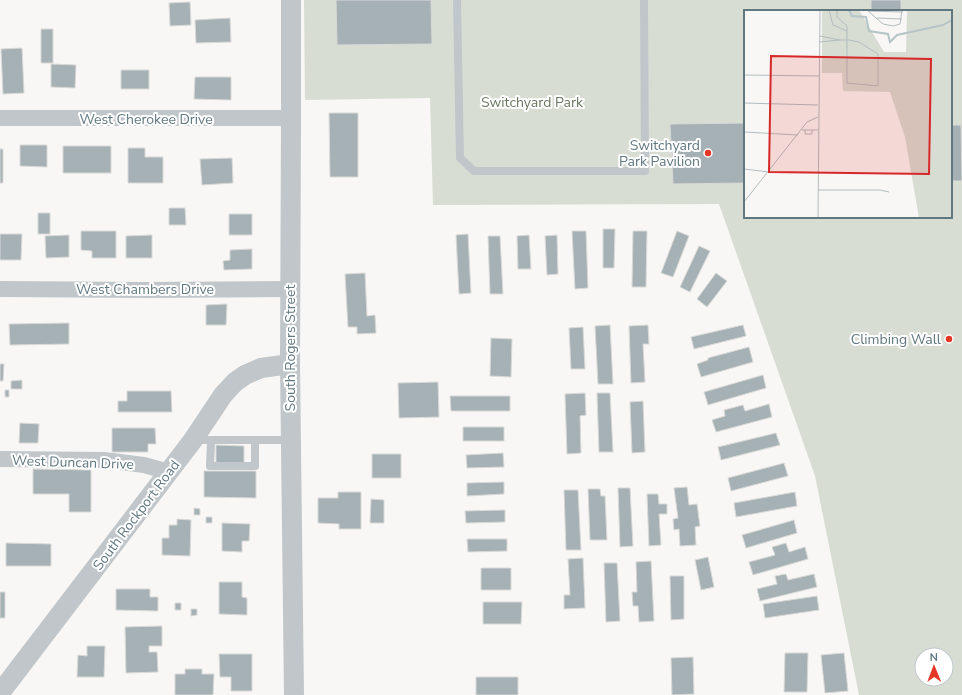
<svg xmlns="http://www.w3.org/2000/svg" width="962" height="695" font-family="'Nunito Sans',sans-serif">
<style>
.green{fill:#d8ddd4;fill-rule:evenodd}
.building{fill:#a5b1b4;stroke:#d9d9d7}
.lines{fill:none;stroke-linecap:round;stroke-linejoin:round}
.service{stroke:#c0c6c9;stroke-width:8}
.minor{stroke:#c0c6c9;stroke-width:16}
.tertiary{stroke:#c0c6c9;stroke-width:20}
.poi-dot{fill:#e43728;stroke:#fff;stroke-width:1.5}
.labels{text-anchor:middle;stroke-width:4;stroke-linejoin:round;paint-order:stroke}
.park-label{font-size:14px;fill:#697861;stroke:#fff}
.street-label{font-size:14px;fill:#627880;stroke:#fff}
.poi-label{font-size:14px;fill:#627880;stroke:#fff;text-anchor:end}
.inset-river{fill:none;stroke:#b6c5c7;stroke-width:2}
.inset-road{fill:none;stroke:#b3bcbf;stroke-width:1}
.view{fill:#d62828;fill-opacity:0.15;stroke:#d62828;stroke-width:2}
.inset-edge{fill:none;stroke:#627880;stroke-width:2}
</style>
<rect width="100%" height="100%" fill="#f8f7f5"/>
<path class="green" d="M304,0H962V695H859L815,476L719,204L433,205L430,98L305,100ZM745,11H951V217H745ZM922,655H946V679H922Z"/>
<path class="building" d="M336,0H431L432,44L337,45Z
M871,0H901V11H871Z
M190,2L191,25L170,26L169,3Z
M230,18L231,42L196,43L195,20Z
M41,29H53V63H41Z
M22,48L24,93L3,94L1,49Z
M51,64L76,65L75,88L51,87Z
M121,70H149V89H121Z
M195,77H231V100L194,99Z
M329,113H358V177H330Z
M745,123V183L673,184L670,124Z
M951,125H961L962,181H951Z
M20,145H47V167L20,166Z
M63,146H111V173H63Z
M128,148H145V157H163V183H128Z
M0,149H3V183H0Z
M232,158L233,183L202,185L200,159Z
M169,208H185L186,225H169Z
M38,213H50V234H38Z
M229,214H252V235H229Z
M603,229H615L614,268H603Z
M81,231H116V258H92V251L81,250Z
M572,231H586L588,288L575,289Z
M633,231H647L646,287H632Z
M677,231L689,236L673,277L661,273Z
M0,234H22L21,260H0Z
M468,234L471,293L459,294L456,235Z
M69,235V257L46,258L45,236Z
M152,235V258H126V236Z
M529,235L531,269H518L517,236Z
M557,235L558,274L547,275L545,236Z
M488,236H500L503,294H490Z
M699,246L710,251L690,292L680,287Z
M252,249V269L224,270L223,261L230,260V250Z
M365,273L367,316L375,315L376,333L357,334V327H348L345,274Z
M716,273L727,281L707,307L697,299Z
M227,304L226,325H206V305Z
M69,323V344L10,345L9,324Z
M610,325L613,384H598L595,326Z
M648,325L649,344H643L645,382L631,383L629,326Z
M743,325L746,336L694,349L691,337Z
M583,327L585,369H571L569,328Z
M491,338L512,339L511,377L490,376Z
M749,347L753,362L701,377L697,364L708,360V358Z
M0,364H4L3,381H0Z
M763,375L766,388L708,405L704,392Z
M22,380V389H11V381Z
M438,382L439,417L399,418L398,383Z
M5,390H9V397H5Z
M127,391H171L172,412H118V401H127Z
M585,393L586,415L580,416L581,453L567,454L565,394Z
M597,393H610L613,452H599Z
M450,396H510V411H451Z
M643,401L645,452L632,453L630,402Z
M769,404L772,417L716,432L712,420L725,416L724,410L743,405L745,411Z
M20,423L39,424L38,443H19Z
M463,427H504V441H463Z
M112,428H155L156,444H148V452H112Z
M776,433L780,445L721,460L718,447Z
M216,445L244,446V463H216Z
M503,453L504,467L467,468L466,455Z
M372,454H401V478H372Z
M784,463L788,476L731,491L728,478Z
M33,469L91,470V512H69V494H33Z
M204,471H256V498L204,497Z
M504,482V494L467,496V483Z
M687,487L689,505L697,504L700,526L695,527L696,545L680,546L679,529L674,530L673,519L678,518L674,488Z
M618,488H630L633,546L620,547Z
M588,489H600L601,496H605L607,540H590Z
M564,490H578L581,550H566Z
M338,492H361V529H339V524L318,523V498H338Z
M795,492L797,506L736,517L734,503Z
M647,494H658L659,504H667V514H659L661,545L649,546Z
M371,499L384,500V523H370Z
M194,508L200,509V515H194Z
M505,510V522L466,523L465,511Z
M206,517H212V523H206Z
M177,519L191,520L190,556L162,555V538H169V525H177Z
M794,520L797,533L746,548L742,535Z
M222,523L250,524L249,541H242V552L222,551Z
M467,539H507V551L468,552Z
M6,543L51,544V566H6Z
M786,543L789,552L805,547L808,559L753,575L749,562L775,555L772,547Z
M708,557L714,587L701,590L695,560Z
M583,558L585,608L564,609V595H570L568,559Z
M651,561L654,621L639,622L638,606H633L632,592H637L636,562Z
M604,563H617L620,621L606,622Z
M481,568H511V590H481Z
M786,574L788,580L814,574L817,587L760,601L757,589L777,584L775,576Z
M670,576H684V619L671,620Z
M219,582H242V597L247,598V615L219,614Z
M116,589H150V597H158V611L116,610Z
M0,592H5V618H0Z
M817,596L819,610L765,618L763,604Z
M483,602H522L521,624H483Z
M175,603H181V610H175Z
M191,609H197V615L191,616Z
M162,626V646H149V652H157L158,672L126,673L125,627Z
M87,646H105L104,677H77L78,655L87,656Z
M785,653H808L807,692H784Z
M844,653L848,691L825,693L821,655Z
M219,654H252V691H231V677H220Z
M693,657L694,694L672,695L671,658Z
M185,669H202V674H214L213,695H175V674H185Z
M476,677H518V695H476Z"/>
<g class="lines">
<path class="service" d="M457,0L460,158L474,171H645L644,0
M194,440H291
M211,441L210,466H255V440"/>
<path class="minor" d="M0,118H291
M0,289L148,290L290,289
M0,459L104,460L144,465L169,472"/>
<path class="tertiary" d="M291,0V118L290,364L294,695
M0,693L193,440L223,395L235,382L245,375L261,368L290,364"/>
</g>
<g class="poi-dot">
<circle cx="708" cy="153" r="4"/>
<circle cx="949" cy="339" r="4"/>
</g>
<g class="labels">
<g class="park-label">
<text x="532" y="107">Switchyard Park</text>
</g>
<g class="street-label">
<text x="146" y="124">West Cherokee Drive</text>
<text x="145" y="294">West Chambers Drive</text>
<text transform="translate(290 348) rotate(-90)" y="5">South Rogers Street</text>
<text transform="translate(73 462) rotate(2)" y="5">West Duncan Drive</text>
<text transform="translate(136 515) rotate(-53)" y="5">South Rockport Road</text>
</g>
<g class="poi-label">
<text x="700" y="150">Switchyard<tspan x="700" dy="16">Park Pavilion</tspan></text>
<text x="941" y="344">Climbing Wall</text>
</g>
</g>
<g transform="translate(744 10)">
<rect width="208" height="208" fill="#f8f7f5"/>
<path d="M78,0H115L140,42H162L163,0H208V208H175L161,127L146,82L99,81L98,63H78Z" fill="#d8ddd4"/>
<path class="inset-river" d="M105,0L108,6L122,7L125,21L144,24L146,32L153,25L199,15L208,10"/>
<path class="inset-road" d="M85,0L89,15L103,21M93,0V7L103,16V73L134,76V44L115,32L105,30H96M123,0L139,14L149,16L156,14L158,0M124,1L159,2M133,8L158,9M76,32L96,30L76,26M0,65L75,66M0,93L74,95M58,120H74M61,120V124H68V120M0,122L54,125M0,159L25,162M74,180H136L145,182M0,192L63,112L74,107M74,208L76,0"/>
<path class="view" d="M27,46L187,49L185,164L25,162Z"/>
<rect width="208" height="208" class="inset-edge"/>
</g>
<g transform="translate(934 667) rotate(359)"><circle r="19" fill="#ffffff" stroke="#c0c9cc"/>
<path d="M0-3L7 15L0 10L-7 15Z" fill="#e43728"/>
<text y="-6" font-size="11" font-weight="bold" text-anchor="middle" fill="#627880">N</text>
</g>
</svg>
